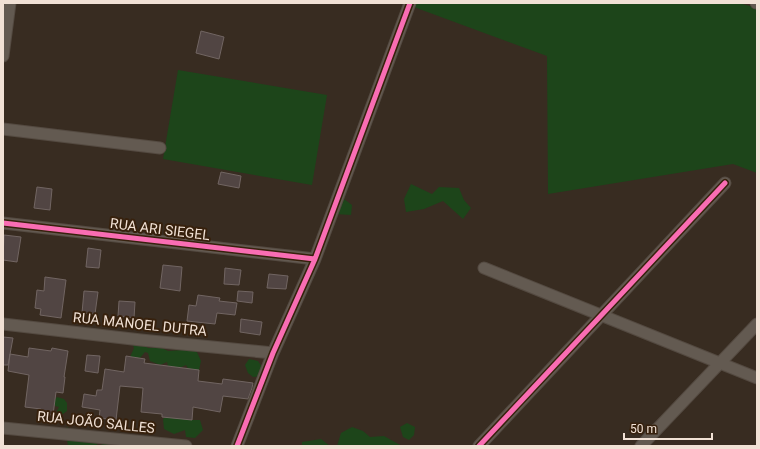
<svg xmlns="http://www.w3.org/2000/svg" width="760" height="449" font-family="Roboto,sans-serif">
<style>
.green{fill:#1d451a}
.building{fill:#514543;stroke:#716562}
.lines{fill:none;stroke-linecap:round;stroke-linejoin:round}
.street-casing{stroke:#544a41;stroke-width:13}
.street{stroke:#635a51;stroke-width:11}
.cycleway-casing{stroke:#37210d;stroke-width:8}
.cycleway{stroke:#f96db3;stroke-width:5}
.labels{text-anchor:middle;stroke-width:4;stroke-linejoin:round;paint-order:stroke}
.street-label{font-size:14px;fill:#f1e1d5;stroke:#37210d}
</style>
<rect width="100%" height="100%" fill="#382c21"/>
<path class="green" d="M403,3H739L757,8V173L733,164L548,194L547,56Z
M178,70L327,95L312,185L163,159Z
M411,184L432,194L439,187L459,188L464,200L471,208L463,219L443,201L424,209L406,212L404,199Z
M344,199L352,205L351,215L335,214Z
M131,341L141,342L148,348L160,347L168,351L183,350H196L201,361L199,370L190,372L186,365L177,369L168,366L167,362L160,365L150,361L148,353L145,352L140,358L130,357L134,348Z
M249,359L258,361L262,367L261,376L253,377L248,373L245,365Z
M57,397L64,399L67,403V411L63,414H58L57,411L59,407L55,406L54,401Z
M173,411L183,416L188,420H200L203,430L195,438L186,437L185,430L174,434L164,429L163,419Z
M407,423L415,427L414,435L409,440L403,437L400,427Z
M67,427L72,431L112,444C107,447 103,445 98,443L96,446H68L67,440L62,433Z
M352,427L363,431L370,437L384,436L402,446H337L341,433Z
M321,439L330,446H302V442Z"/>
<path class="building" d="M201,31L224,37L219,59L196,53Z
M221,172L241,176L239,188L218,184Z
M37,187L52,189L50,210L34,208Z
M4,235L21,237L17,262L3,260Z
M88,248L101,250L99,268L86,267Z
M163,265L182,267L180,291L160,288Z
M225,268L241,270L239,285L224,284Z
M269,274L288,276L286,289L267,288Z
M45,277L66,280L61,318L40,315L41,309L35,308L37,290L44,291Z
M84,291L98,292L95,314L82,313Z
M238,291L253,292L252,303L237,301Z
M198,295L220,298L219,301L237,303L235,315L217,313L215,324L187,321L189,305L196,306Z
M119,301L135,302L134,318L118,316Z
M241,319L262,322L260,335L240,332Z
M3,337L13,338L8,365H3Z
M29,348L51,351L52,348L68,351L64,377H65L63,393L56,392L53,415L41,414V409L25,407L29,375L8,371L10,354L28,357Z
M87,355L100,356L98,373L85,371Z
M126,356L145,359L144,363L199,370L198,381L222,384L223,379L253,383L252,388L248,399L223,396L220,412L193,407L192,420L162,417V414L141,412L143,388L120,386L116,420L99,418L100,410L82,407L84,394L96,396L97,390H102L105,369L124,372Z"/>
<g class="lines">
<g class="street-casing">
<path id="street" d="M756,3H757
M3,56L10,3
M3,129L160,148
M3,223L315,259
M484,268L757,378
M3,324L141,340L273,353
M3,428L186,446
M237,446L273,353L315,259L410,3
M479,446L725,183
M641,446L757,324"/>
</g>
<use href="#street" class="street"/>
<g class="cycleway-casing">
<path id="cycleway" d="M3,223L315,259
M237,446L273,353L315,259L410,3
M479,446L725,183"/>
</g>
<use href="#cycleway" class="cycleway"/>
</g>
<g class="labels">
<g class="street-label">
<text transform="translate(160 229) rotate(7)" y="5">RUA ARI SIEGEL</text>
<text transform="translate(140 324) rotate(6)" y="5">RUA MANOEL DUTRA</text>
<text transform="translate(96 422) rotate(6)" y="5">RUA JOÃO SALLES</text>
</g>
</g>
<rect width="760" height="449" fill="none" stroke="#f1e1d5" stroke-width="8"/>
<path d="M624 433v6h88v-6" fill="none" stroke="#f1e1d5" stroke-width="2"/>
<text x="630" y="433" font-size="12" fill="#f1e1d5" stroke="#37210d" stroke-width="3" paint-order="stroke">50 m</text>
</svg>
